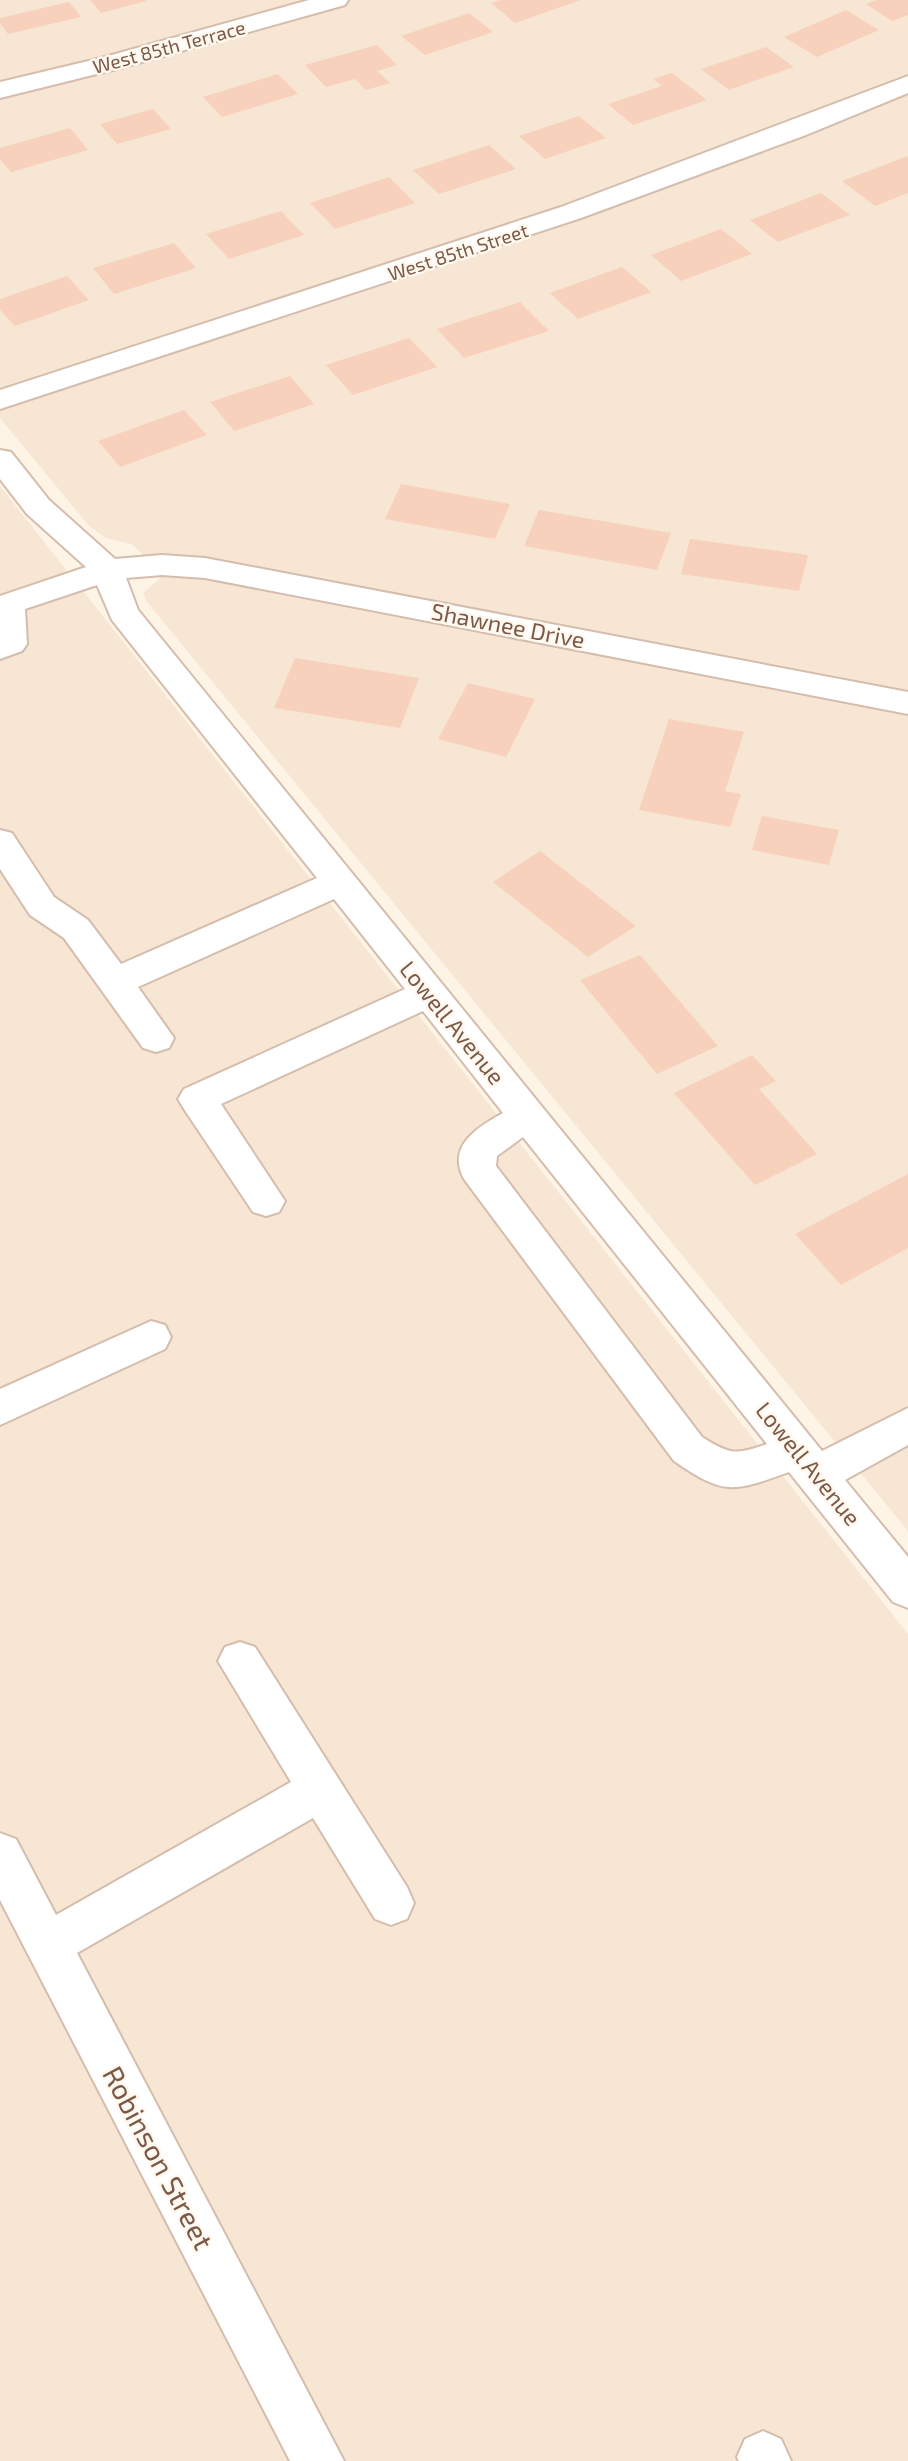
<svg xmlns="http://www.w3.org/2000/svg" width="908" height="2461" font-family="'Exo 2',sans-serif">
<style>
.residential{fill:#f7e6d4}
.building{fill:#f7d1bb}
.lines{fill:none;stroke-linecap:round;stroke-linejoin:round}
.minor-casing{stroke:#d4bdad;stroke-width:4}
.minor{fill:#fff;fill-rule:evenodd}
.labels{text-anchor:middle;stroke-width:5;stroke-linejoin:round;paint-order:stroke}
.far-street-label{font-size:19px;fill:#7b5848;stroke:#fff8ee}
.street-label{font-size:23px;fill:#7b5848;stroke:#fff8ee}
.near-street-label{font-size:28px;fill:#7b5848;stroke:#fff8ee}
</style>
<rect width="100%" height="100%" fill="#fef4e6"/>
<path class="residential" d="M0,0H908V1531L147,602L143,593L164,575L133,545L106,538L89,526L0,418Z
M0,486L908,1634V2461H0Z"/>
<path class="building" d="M90,0H146V1L101,13Z
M501,0H581L515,23L491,3Z
M877,0H908V15L892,21L866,4Z
M69,2L81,17L8,34L0,23V18Z
M846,10L879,30L817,57L784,37Z
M469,13L493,32L425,55L401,36Z
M377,45L397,65L377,71L390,83L366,90L355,79L326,87L305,65Z
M766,47L794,67L729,90L701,69Z
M672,73L707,100L633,125L608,104L662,86L653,79Z
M278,74L298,94L222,117L203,97Z
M153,109L171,129L117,144L100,124Z
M579,116L606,138L545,159L519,136Z
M70,128L88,150L11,172L0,159V148Z
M489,145L516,169L439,194L413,170Z
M908,156V193L875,206L842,181Z
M389,177L415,203L335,229L310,203Z
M821,193L850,215L778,242L750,220Z
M281,211L304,235L229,259L206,234Z
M721,229L752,254L681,281L651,255Z
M174,243L196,268L114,294L93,268Z
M622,267L651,292L578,319L550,293Z
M67,276L89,300L15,326L0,310V299Z
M520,302L549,331L464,358L437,329Z
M409,338L437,367L353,395L326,365Z
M290,376L314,404L234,431L210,402Z
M184,410L207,435L120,467L98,441Z
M401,484L510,504L495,539L385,519Z
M539,510L671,533L657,570L524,546Z
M690,539L808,555L799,591L681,574Z
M295,658L419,678L400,728L274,708Z
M468,683L535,699L506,757L438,739Z
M669,719L744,732L725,791L741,794L730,827L639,810Z
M762,816L839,830L829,865L752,850Z
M540,851L636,926L588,957L493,882Z
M640,955L718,1046L657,1074L580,980Z
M752,1055L776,1081L759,1089L817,1154L755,1185L674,1093Z
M908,1174V1248L841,1285L795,1234Z"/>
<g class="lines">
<g class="minor-casing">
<path id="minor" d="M309,0H348L345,5L117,69L0,98V82L101,58Z
M908,76V93L806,135L581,218L0,409V390L561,207Z
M0,450L11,452L49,500L115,559L162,555L205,558L908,692V714L205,578L162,575L126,578L138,610L822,1451L908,1408V1445L845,1480L908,1557V1608L893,1602L789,1472C733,1492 725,1496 674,1461L464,1179C446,1146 478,1127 503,1113L423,1011L221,1104L285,1201L279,1212L266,1216L253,1212L184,1109L178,1099L184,1089L405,989L334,899L138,987L174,1038L169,1048L156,1052L143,1048L64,938L30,915L0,869V830L12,833L54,897L88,920L121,964L317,878L112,620L97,585L25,609L27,644L22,651L0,659V596L86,567L27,514L0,479ZM523,1137L767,1444C736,1455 730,1455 702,1437L496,1166L497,1156Z
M151,1321L165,1325L171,1337L165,1349L0,1425V1389Z
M240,1642L255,1647L407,1887L414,1903L407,1919L391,1925L375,1919L313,1818L77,1953L344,2461H290L0,1900V1833L16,1839L56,1915L291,1782L218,1661L225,1647Z
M763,2431L781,2439L791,2461H739L737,2457L745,2439Z"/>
</g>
<use href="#minor" class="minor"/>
</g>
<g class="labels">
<g class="far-street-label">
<text transform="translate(169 47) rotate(-15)" y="7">West 85th Terrace</text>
<text transform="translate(458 252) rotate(-18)" y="7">West 85th Street</text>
</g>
<g class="street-label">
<text transform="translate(508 626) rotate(11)" y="8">Shawnee Drive</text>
<text transform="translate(452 1023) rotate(51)" y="8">Lowell Avenue</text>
<text transform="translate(808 1464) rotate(51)" y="8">Lowell Avenue</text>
</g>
<g class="near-street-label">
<text transform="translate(158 2158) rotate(62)" y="10">Robinson Street</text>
</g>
</g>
</svg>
